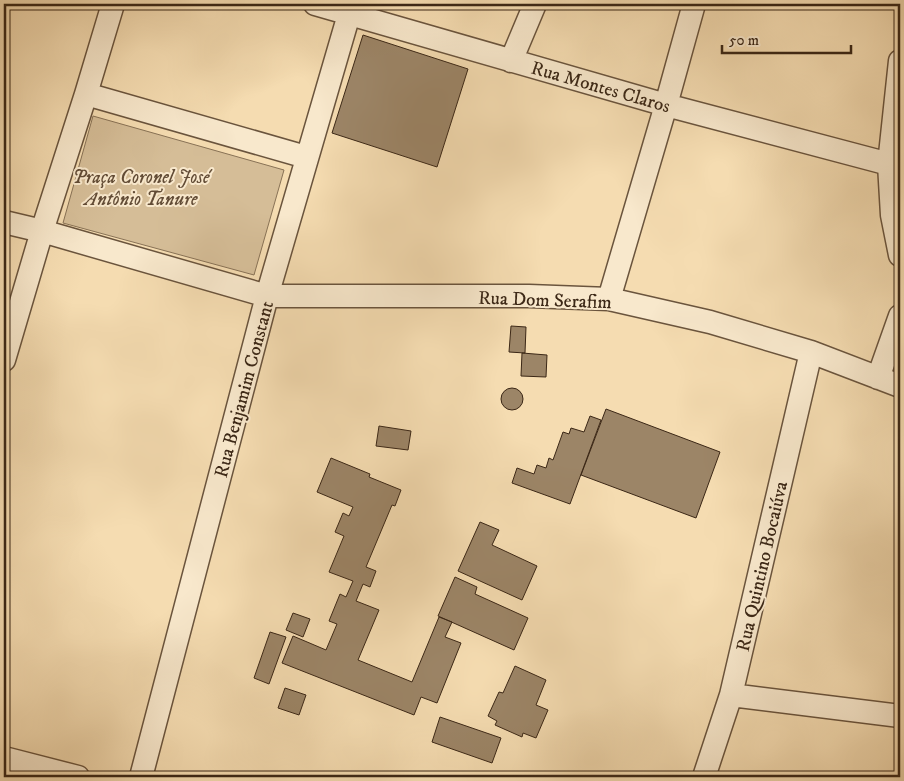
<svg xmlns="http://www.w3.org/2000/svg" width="904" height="781" font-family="'IM FELL DW Pica',serif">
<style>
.green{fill:#d5bd97;stroke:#887256}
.building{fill:#9c8567;stroke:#3b2716}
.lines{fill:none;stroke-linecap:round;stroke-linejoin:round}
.minor-casing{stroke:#6a543d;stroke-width:25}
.minor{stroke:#f8e8cc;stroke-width:22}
.labels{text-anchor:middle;stroke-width:4;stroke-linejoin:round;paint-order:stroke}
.street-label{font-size:19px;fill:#3b2716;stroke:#f8e8cc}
.park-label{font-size:19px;font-style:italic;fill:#624c36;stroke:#f8e8cc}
</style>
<rect width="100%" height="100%" fill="#f5dcb1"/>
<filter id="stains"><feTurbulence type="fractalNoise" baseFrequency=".004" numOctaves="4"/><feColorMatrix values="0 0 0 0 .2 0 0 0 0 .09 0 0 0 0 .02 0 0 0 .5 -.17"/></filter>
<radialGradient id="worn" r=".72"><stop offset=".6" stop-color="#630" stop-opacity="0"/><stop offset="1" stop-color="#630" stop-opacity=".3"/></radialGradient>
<path class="green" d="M93,116L284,170L254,275L63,223Z"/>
<path class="building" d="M363,35L468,69L437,167L332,133Z
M511,326L526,327L525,353L509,352Z
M522,353L547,355L546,377L521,376Z
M501 399a11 11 0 1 1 22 0a11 11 0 1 1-22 0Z
M606,409L720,452L696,518L581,475Z
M590,416L601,420L570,504L512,483L517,468L534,474L537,465L546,468L549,458L553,460L563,432L569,434L571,428L584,432Z
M379,426L411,431L408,450L376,446Z
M331,458L370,474L369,477L401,490L395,506L392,505L366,567L376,571L370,587L363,584L356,601L379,610L358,660L412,682L439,617L452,622L445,637L461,643L437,703L421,697L414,715L282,663L293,636L326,650L337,624L329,621L340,594L346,597L353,581L329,572L344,536L335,532L343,513L349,516L353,507L317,492Z
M480,522L499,530L492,545L537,566L522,600L458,571Z
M455,577L477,587L475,594L528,618L514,650L438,616Z
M293,613L310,619L303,637L286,630Z
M270,632L286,637L269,684L254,678Z
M515,666L546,680L536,705L548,710L536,738L523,733L522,737L495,725L497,721L488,716L499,692L503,693Z
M285,688L306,695L299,715L278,708Z
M440,717L501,738L492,763L432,742Z"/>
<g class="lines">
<g class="minor-casing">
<path id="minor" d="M315,4L666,105L889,164
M511,61L535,4
M900,61L889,164L892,215L900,255
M86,94L306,157
M4,222L42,231L267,296H529L609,299L710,322L811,352L900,386
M609,299L666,105L694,4
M4,360L42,231L86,94L113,4
M878,378L900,316
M731,695L900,716
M4,758L78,777
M141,777L267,296L352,4
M704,777L731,695L811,352"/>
</g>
<use href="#minor" class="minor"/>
</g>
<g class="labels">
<g class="street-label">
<text transform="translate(601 86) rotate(16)" y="7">Rua Montes Claros</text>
<text transform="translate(545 299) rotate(2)" y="7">Rua Dom Serafim</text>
<text transform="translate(243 389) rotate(-75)" y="7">Rua Benjamim Constant</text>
<text transform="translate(761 566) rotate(-77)" y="7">Rua Quintino Bocaiúva</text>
</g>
<g class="park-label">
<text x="141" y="183">Praça Coronel José<tspan x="141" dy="22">Antônio Tanure</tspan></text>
</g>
</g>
<rect width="904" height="781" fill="none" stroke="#f5dcb1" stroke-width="20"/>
<rect x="5" y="5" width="894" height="771" fill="none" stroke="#3b2716" stroke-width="2.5"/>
<rect x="10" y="10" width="884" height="761" fill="none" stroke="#3b2716"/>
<path d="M722 45v8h129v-8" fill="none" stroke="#3b2716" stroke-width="2.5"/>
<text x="729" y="45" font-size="15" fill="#3b2716" stroke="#f8e8cc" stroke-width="4" paint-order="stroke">50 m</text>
<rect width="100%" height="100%" filter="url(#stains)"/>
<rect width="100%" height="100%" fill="url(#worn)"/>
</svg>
